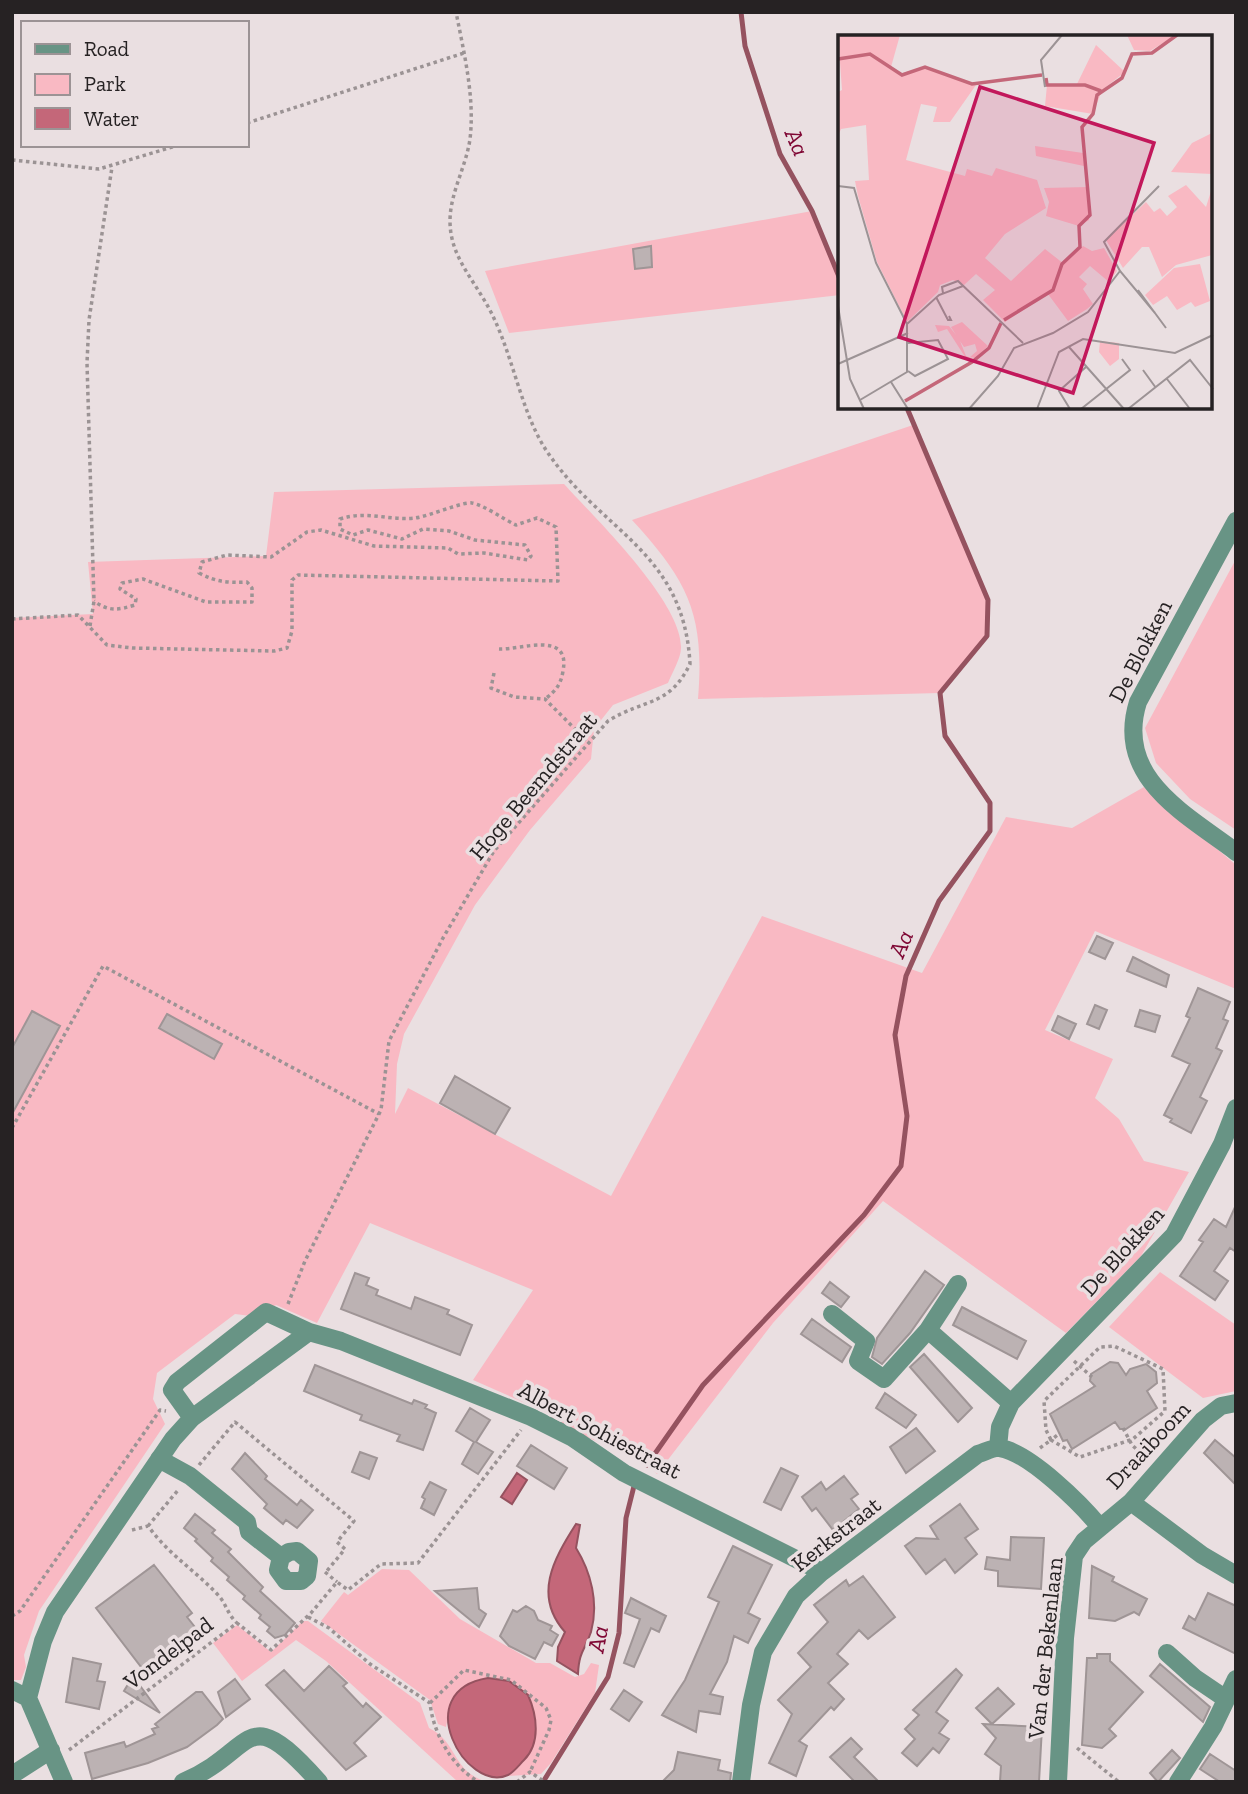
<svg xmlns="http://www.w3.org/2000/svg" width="1248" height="1794" font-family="'Zilla Slab',serif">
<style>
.green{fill:#f9b9c3}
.water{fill:#c46779;stroke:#95525f;stroke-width:2}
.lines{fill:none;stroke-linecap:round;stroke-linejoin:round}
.stream{stroke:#95525f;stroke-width:5}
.building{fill:#bcb2b3;stroke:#9f9596;stroke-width:2}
.path{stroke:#9b9394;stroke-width:3.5;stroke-dasharray:3.5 3.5;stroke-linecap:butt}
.minor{stroke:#689485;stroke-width:18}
.labels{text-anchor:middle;stroke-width:7;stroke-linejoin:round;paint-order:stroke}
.street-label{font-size:23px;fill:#262223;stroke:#eadfe1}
.water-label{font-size:24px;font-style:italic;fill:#7f0734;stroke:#eadfe1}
.inset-river{fill:none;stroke:#c46779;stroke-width:3.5}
.inset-road{fill:none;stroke:#9c9395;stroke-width:2}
.view{fill:#c2185b;fill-opacity:0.15;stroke:#c2185b;stroke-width:3.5}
.inset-edge{fill:none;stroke:#262223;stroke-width:3.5}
</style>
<rect width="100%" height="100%" fill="#eadfe1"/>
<path class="green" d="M812,211L840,279V295L509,333L485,271Z
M916,424L988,600L987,636L940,693L698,699C705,614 688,581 632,520Z
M564,484C594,517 683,603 681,648C681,658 672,673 668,683L613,705L594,729L591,759L530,830L475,905L404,1034L397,1064L395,1114L408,1088L611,1196L762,916L922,973L1006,817L1072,828L1144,787L1236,865V989L1095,931L1045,1030L1113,1059L1095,1098L1119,1119L1144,1161L1189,1172L1141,1256L1066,1333L883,1201L773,1323L657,1474L647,1465L549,1419L550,1414L473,1380L533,1290L370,1223L317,1323L276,1305L251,1316L235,1314L157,1373L153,1399L165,1424L39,1611L24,1655L26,1667L21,1680H12V618L93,614L88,562L266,556L274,492Z
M1236,559V830L1190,799L1156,763L1145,728Z
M1160,1272L1236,1325V1391L1203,1398L1109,1327Z
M382,1569L409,1570L460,1619L536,1663H550L575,1677L584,1674L591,1663L599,1665L595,1693L551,1763L541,1774L507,1776L528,1756L451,1699L446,1727L438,1724L430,1700L321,1621L344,1592L348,1595Z
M303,1621H308L420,1703L429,1728C459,1743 450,1769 486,1782H458L326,1661L296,1640L242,1681L213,1643L237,1625L271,1652Z"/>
<path class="water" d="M517,1473L527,1480L512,1504L501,1497Z
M576,1524L580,1525L576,1548C591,1572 599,1603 591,1632C585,1650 579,1651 578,1674L557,1661L558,1647L565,1632C533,1596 553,1560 576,1524Z
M488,1678L509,1681L528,1695C537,1715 541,1743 524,1760C519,1765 514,1772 508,1775C466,1794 408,1691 488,1678Z"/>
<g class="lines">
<path class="stream" d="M741,12L745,46L780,154L812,211L840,279
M647,1465L703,1385L864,1215L901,1166L907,1116L895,1035L906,976L939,901L990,831V803L945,736L940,693L987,636L988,600L907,408
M543,1782L608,1677L619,1633L626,1518L634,1486"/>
</g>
<path class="building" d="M651,246L652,267L635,269L633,249Z
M1097,936L1113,943L1105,959L1089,952Z
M1133,957L1169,975L1166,987L1127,971Z
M1198,988L1230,1002L1223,1019L1228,1021L1216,1048L1222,1051L1200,1097L1207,1101L1191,1133L1170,1122L1172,1119L1164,1115L1190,1064L1172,1056L1190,1018L1186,1016Z
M1095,1005L1107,1010L1099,1029L1087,1024Z
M1140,1010L1160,1016L1155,1032L1135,1026Z
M32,1011L60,1026L12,1114V1048Z
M167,1014L222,1044L214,1059L159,1028Z
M1058,1016L1076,1024L1069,1039L1052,1030Z
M455,1076L510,1108L495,1134L440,1103Z
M1236,1205V1252L1230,1248L1214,1271L1228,1281L1215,1300L1180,1276L1203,1242L1199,1240L1214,1219L1226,1227Z
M925,1271L944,1285L910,1333L882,1364L872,1357L877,1338Z
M355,1273L369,1278L366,1285L378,1290L376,1295L411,1309L415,1297L449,1310L447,1314L472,1325L460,1355L341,1309Z
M830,1282L849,1297L841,1307L822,1293Z
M962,1307L1026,1341L1017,1359L953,1325Z
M812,1319L851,1347L842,1362L801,1334Z
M924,1354L972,1408L958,1422L910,1367Z
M1110,1362L1118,1363L1126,1375L1130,1369L1146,1364L1156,1372L1157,1383L1147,1391L1157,1408L1126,1429H1120L1115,1422L1072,1449L1067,1440L1063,1441L1050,1414L1095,1386L1090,1381L1091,1374Z
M315,1365L412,1404L414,1400L427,1405L425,1408L436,1413L423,1450L397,1441L400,1435L360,1420L362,1415L304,1391Z
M885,1393L916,1415L906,1428L876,1408Z
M470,1408L490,1420L476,1442L493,1452L478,1474L462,1464L474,1442L456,1431Z
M916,1428L935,1451L906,1473L890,1447Z
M1215,1440L1236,1458V1485L1204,1453Z
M531,1445L567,1468L554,1489L517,1466Z
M360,1452L377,1458L369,1479L352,1472Z
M245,1453L267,1476L265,1479L297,1505L301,1500L313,1510L297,1528L286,1520L283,1524L264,1508L267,1504L232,1469Z
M781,1468L798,1476L781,1510L764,1502Z
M844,1476L858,1494L851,1499L859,1509L833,1530L816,1508L812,1511L802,1497L821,1482L826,1490Z
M430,1482L446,1490L434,1515L421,1508L425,1499L422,1497Z
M960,1504L978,1529L965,1538L977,1554L955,1573L945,1559L926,1574L905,1546L916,1538L938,1539L930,1526Z
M195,1514L215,1530L212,1533L231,1549L228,1552L263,1587L260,1591L295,1623L285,1635L275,1638L267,1631L270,1627L259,1618L261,1615L243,1599L245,1596L227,1580L229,1577L211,1561L213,1558L195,1541L197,1539L184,1528Z
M1011,1537L1044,1538L1041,1589L998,1586V1571L985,1569L987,1557L1010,1560Z
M733,1546L772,1565L748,1613L760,1619L748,1643L734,1636L727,1662L710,1694L723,1697L720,1714L699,1711L696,1732L662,1715L685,1680L719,1602L708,1597Z
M154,1565L192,1613L187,1617L202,1636L148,1676L96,1608Z
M1092,1566L1114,1577L1112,1581L1147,1599L1139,1615L1134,1612L1115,1621L1089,1618Z
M863,1576L895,1617L868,1639L859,1630L837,1654L848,1664L828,1683L844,1699L834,1710L831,1707L799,1741L807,1746L796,1776L769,1763L792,1714L778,1700L811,1667L798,1653L828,1622L814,1605L846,1580L849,1586Z
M477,1588L479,1609L486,1614L479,1627L435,1591Z
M1208,1593L1236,1606V1654L1183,1628L1189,1616L1195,1620Z
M631,1598L666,1616L659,1632L651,1628L634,1667L624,1663L640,1619L625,1613Z
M526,1606L534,1611L538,1620L552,1626L550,1630L558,1635L552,1646L544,1642L535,1659L509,1646L500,1636L513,1610L517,1612Z
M1097,1654H1110V1661L1143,1692L1109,1729L1116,1736L1102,1748L1082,1745L1087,1658H1097Z
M73,1658L101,1664L97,1681L105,1682L99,1709L66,1702Z
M1160,1664L1210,1707L1203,1722L1150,1676Z
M329,1666L347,1683L343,1686L363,1707L366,1703L381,1717L354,1743L366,1756L346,1770L266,1685L284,1670L304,1691Z
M956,1669L962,1675L936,1712L948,1721L939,1733L949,1739L939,1753L933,1748L917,1766L902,1753L915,1739L905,1729L919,1715L913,1710Z
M133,1676L160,1713L124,1691Z
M235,1679L250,1699L226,1717L218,1692Z
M998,1688L1014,1704L992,1724L976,1708Z
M624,1690L642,1702L629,1721L611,1709Z
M196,1692H202L223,1719L217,1725L187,1747L148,1763L92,1779L85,1753L124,1742L126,1747L155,1734L152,1729L158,1727L155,1724Z
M983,1724L1042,1727L1039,1782H1000L1001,1766L985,1754L996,1738Z
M851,1738L862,1749L854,1757L879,1782H855L830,1757Z
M1172,1750L1180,1758L1158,1782L1150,1773Z
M678,1752L720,1760L718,1770L731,1773L730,1782H662L674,1770Z
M1210,1754L1236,1771V1782H1220L1200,1769Z"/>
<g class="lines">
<path class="path" d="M247,123L464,53
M12,160L99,169L179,145
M12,619L78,615L107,645L132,648L274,651L287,648L292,631V580L298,575L558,581L556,527L537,518L516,525C503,519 484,505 472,503C464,501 430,516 415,518C389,521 367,510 340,519V529L353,535L368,530L402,539L423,529L449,531L475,540L525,545L531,556L528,560L484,553L458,554L448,548L374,546L321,530L307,532L271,557L227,555L202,562L199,573C216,582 228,583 247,582L252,588V602H206L143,579L122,583L120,589L136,599L135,605C118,610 109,612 94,601
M90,626L94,601L87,363L89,320L112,167
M499,649C520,650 571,630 563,671C561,684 556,691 545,699
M494,673L491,688L514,697L545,699L588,742
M12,1128L103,966L379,1114
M288,1304L305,1261L381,1110L389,1041L443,938L494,851L608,721C645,698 669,707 690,664C684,550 600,532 546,450C518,407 512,344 483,298C468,273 450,252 450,221C450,193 466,167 470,139C475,98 464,53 456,12
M1074,1361L1092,1377
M1123,1428L1132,1445L1147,1459
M1040,1448L1051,1440L1046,1430L1044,1401L1100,1347L1114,1346L1163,1369L1165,1411L1133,1439L1080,1457L1051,1440L1060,1433
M199,1465L235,1422L354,1521L337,1542L345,1549L326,1572
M148,1526L179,1489
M132,1530L148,1526C170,1556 195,1570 219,1596C226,1604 228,1615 237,1623
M325,1572L337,1582
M12,1616L20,1611L160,1410L166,1411
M308,1617L329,1628L370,1664L430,1703C433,1733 452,1767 479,1782
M430,1703L464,1670L511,1680L546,1708L551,1720L549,1730L530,1772
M1077,1748L1119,1782
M69,1750L237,1623L271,1650L311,1613L337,1582L348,1590L381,1564L418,1563L521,1430
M517,1782L530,1772L545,1782"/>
<path class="minor" d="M1236,521L1138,702C1114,778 1186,814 1236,852
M832,1314L866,1341L858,1361L884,1379L928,1330L958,1284
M928,1330L1011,1403
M192,1418L172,1390L177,1382L266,1312L309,1332L341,1341L531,1417L573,1438L624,1473L822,1572
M998,1448L1000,1427L1011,1403L1174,1235L1222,1144L1236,1108
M159,1459L190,1476L247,1522L249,1532L281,1557L278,1570L286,1581H301L307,1576L309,1561L297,1551L289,1552L281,1557
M1131,1502L1202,1555L1236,1575
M1167,1653L1195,1678L1226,1699
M12,1690L28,1698
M28,1698L43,1641L55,1612L173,1439L192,1418L309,1332
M28,1698L64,1782
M12,1775L51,1750
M183,1782C257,1751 243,1697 319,1782
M741,1782L751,1705L763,1652L796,1596L822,1572L978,1454C985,1452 994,1447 1000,1448C1030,1453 1081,1504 1100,1527
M1058,1782L1065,1638L1074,1556L1084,1541L1131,1502L1203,1420L1221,1406L1236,1403
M1178,1782L1213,1727L1236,1679"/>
</g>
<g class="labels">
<g class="street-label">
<text transform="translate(1140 651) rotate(-63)" y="8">De Blokken</text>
<text transform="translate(533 786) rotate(-50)" y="8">Hoge Beemdstraat</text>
<text transform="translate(1122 1251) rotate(-48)" y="8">De Blokken</text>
<text transform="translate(600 1430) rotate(28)" y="8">Albert Sohiestraat</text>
<text transform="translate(1148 1445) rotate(-47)" y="8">Draaiboom</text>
<text transform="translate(836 1534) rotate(-38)" y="8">Kerkstraat</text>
<text transform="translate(1045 1648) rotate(-84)" y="8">Van der Bekenlaan</text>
<text transform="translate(168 1653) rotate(-37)" y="8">Vondelpad</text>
</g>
<g class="water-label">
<text transform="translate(797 142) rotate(67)" y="8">Aa</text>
<text transform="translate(901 944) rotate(-67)" y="8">Aa</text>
<text transform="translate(598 1639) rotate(-79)" y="8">Aa</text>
</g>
</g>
<g transform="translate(838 35)">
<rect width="374" height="374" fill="#eadfe1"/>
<path d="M0,0H62L53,32L62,39L85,32L138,50L112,87H95L99,72L83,69L68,125L127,141L129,134L154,141L158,133L199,145L208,173L167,199L147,223L173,246L207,214L226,229L245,211L254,216L266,213L279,236L271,247L252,231L241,242L249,249L245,254L255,269L249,274L230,286L210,259L167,287L145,265L157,255L138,239L126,250L115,245L102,250L100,257L69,287L39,227L20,161L17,146L31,145L28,90L3,94L0,101V57L4,55ZM289,0H338L312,16L296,15ZM258,10L287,37L264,55L255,79L207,71L209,50L239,49ZM374,98V139L333,137L354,108ZM197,111L245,118L246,131L198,121ZM348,150L368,172L374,153V220L338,230L324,242L311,212H304L285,233L268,205L308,167L316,177L322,173L329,181L339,172L330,161ZM250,152L251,185L241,191L208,181L211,167L206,153ZM362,229L372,266L357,272L353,267L339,275L329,261L315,270L307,260L336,233ZM124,287L150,311L137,323L132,322L139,316L137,309L126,312L122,306L128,321L136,324L131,328L109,294L100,297L97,290L111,291L118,300L113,292ZM262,306L281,308V324L272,331L261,317Z" fill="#f9b9c3"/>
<path class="inset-river" d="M0,24L32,19L64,40L87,32L134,49L204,40M208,43L209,50H247L263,56M166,285L215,255L224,229L242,212L241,191L252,180L244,92L255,79L259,60L284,43L294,19L314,18L339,0M67,366L134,327L151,313L163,288"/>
<path class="inset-road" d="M207,52L203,25L224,0M0,151L16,153L38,228L69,289M300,255L328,293M105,258L104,252L120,246L185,308M98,262L110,285H113L111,281M0,271L12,344L26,374M317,278L282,236L266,207L321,151M69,289L101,260L125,251M231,312L286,374M0,329L70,298M305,335L318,353M70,336L77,341L110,324L100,305L70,308M329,344L352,374M53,347L70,374M22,365L69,337V289M131,374L160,341L176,313L215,298L250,277L282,236M199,374L221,317L245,304L337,318L375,300M232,374L221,356L248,332M243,374L292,335L284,324M290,374L352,325L375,354"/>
<path class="view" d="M142,52L316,108L235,358L61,302Z"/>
<rect width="374" height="374" class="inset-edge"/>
</g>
<rect width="1248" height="1794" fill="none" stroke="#262223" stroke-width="28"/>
<rect x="21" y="21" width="228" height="126" fill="#eadfe1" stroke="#9c9395" stroke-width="2"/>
<rect x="35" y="44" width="35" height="10" fill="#689485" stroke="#9c9395" stroke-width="2"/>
<text x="84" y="56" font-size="21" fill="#262223">Road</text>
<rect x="35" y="74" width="35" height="21" fill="#f9b9c3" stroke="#9c9395" stroke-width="2"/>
<text x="84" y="91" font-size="21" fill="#262223">Park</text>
<rect x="35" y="108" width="35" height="21" fill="#c46779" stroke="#9c9395" stroke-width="2"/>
<text x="84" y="126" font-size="21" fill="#262223">Water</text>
</svg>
